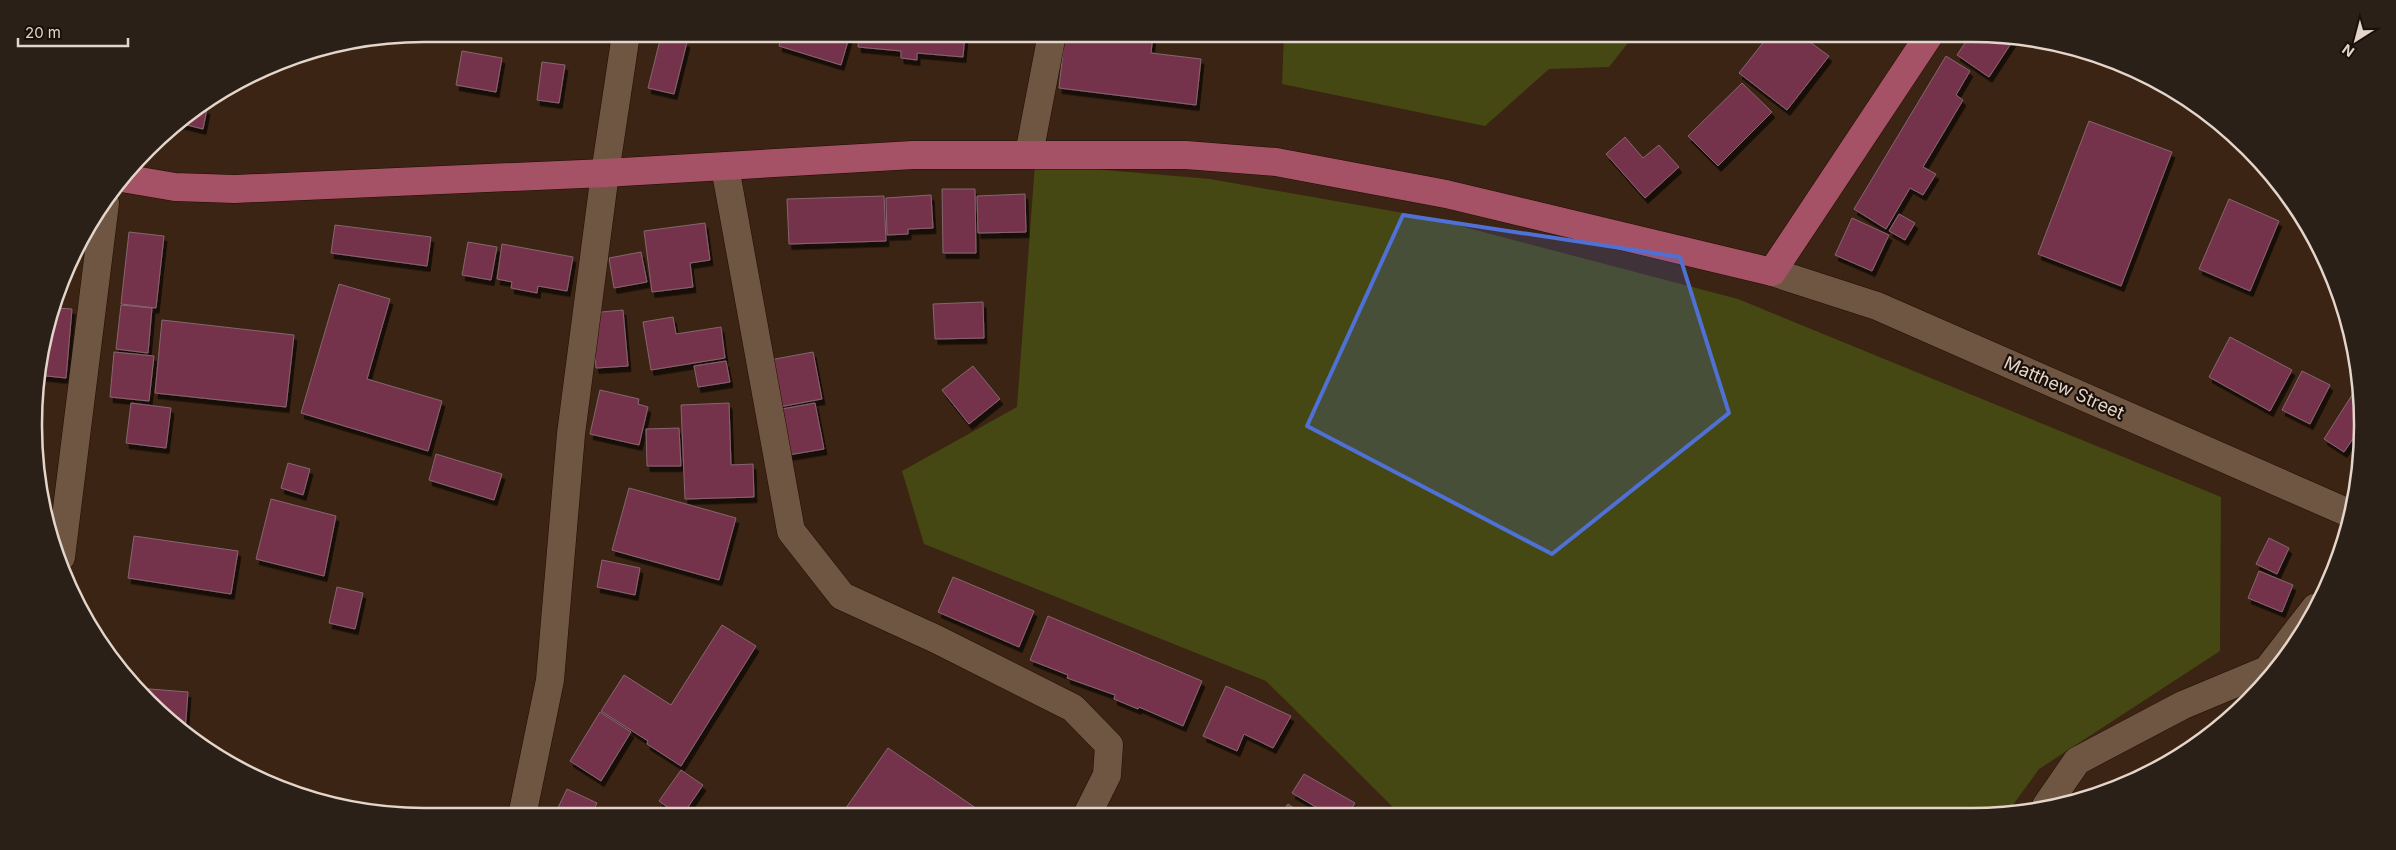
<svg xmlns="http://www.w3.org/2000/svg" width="2396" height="850" font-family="Inter,sans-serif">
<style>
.green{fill:#464813}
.building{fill:#75334c;stroke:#866570;filter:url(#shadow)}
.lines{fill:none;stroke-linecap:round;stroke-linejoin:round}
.minor-casing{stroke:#210d00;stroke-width:29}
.major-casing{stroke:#210d00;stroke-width:29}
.minor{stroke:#6f5643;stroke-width:28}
.major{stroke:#a65266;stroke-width:28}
.marked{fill:#4f70d4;fill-opacity:0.2;stroke:#4f70d4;stroke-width:4;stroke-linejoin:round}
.labels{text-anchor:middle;stroke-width:4.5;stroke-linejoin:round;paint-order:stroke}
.street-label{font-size:18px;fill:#e4d5ca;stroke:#1a1009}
.rim{fill:none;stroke:#e4d5ca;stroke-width:2.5}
</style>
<defs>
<filter id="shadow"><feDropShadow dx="3" dy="5.5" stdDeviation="0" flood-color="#0009"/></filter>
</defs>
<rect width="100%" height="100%" fill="#3b2413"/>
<path class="green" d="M1284,34H1635L1609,67L1549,69L1485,126L1282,84Z
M1035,164L1210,179L1426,217L1738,299L2221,497L2220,651L2039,769L2007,813L1400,814L1266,681L924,544L902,471L1017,407Z"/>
<path class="building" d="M782,34H850L841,65L779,46Z
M859,34H965L963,57L917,53V60L901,58V51L858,47Z
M1065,34H1153L1151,53L1201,59L1196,105L1059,88Z
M1770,34H1799L1829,56L1787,110L1739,73Z
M1971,34L2014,39L1989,77L1957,55Z
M661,36L687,42L674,94L648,88Z
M462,51L502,58L496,92L456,85Z
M1946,56L1970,71L1956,95L1963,100L1923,167L1936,174L1923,195L1910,188L1886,229L1854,209Z
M542,62L565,65L559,103L537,100Z
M1742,83L1772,112L1718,166L1688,136Z
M204,108L207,109L203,129L179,123Z
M2089,121L2172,152L2121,286L2038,254Z
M1625,137L1643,158L1659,145L1679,167L1645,198L1606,154Z
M942,189H975L976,253H943Z
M1025,194L1026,232L978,233L977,196Z
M931,195L933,228L908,229V234L887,235L886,198Z
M884,196L886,241L789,244L787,199Z
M2229,199L2279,221L2250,291L2199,269Z
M1899,214L1915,223L1905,240L1889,231Z
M1852,218L1889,235L1872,271L1835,255Z
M705,223L710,260L690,263L693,287L652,292L644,231Z
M335,225L431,237L427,266L331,253Z
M129,232L164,236L156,308L121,304Z
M468,242L497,247L491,280L462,275Z
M502,244L573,257L567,291L538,286L537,293L511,288L512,282L497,279Z
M641,252L647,282L614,288L609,258Z
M339,284L390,299L367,379L442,401L428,451L301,413Z
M983,302L984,338L935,339L933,304Z
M121,305L152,308L148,353L116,349Z
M57,308L72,309L66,378L37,375Z
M623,310L628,366L596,368L591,313Z
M673,317L676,334L721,327L725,358L651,370L643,322Z
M162,320L294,335L286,407L155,393Z
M2230,337L2292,370L2270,411L2209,377Z
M114,352L154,356L149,401L110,397Z
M813,352L822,399L779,407L770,360Z
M726,361L730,382L698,387L694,366Z
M973,366L1000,399L969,424L942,390Z
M2302,371L2330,385L2310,424L2282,410Z
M2359,384L2361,427L2344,452L2324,439Z
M600,390L639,399L638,404L648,407L639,445L590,434Z
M131,403L171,408L166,448L126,443Z
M729,403L731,465L753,464L754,497L685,499L681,405Z
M815,403L824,449L788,455L776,410Z
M679,428L681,466H647L646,429Z
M436,454L502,474L494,500L429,480Z
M288,463L310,469L303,495L281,488Z
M629,488L736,518L719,580L612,550Z
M271,499L336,516L324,576L256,559Z
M134,536L238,551L231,594L128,578Z
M2269,538L2289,548L2277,574L2256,564Z
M602,560L640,568L635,595L597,587Z
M2259,571L2293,585L2282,612L2248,598Z
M953,577L1034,611L1019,647L938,612Z
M337,587L363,593L355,629L329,623Z
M1048,616L1202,681L1183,726L1139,707L1138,709L1114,699L1115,695L1067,678L1068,675L1030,660Z
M722,625L756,646L681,766L647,744L648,741L601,711L624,675L671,705Z
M1226,686L1291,716L1273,748L1244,734L1237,751L1203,736Z
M137,688L188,692L185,732L148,701Z
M600,712L631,732L601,781L570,761Z
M888,748L986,815H841Z
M681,770L703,785L682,816H680L659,801Z
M1304,774L1355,803L1348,814H1328L1292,793Z
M567,789L597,803L591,816H554Z
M1288,804L1302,814H1281Z"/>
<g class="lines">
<g class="minor-casing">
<path id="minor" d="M1029,154L1052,34
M725,167L791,531L842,596L936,639L1073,708L1109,745L1107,775L1087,815
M1772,272L1877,306L2351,514
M61,557L105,203
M2046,806L2077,761L2183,705L2267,670L2315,608
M522,816L550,680L571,434L605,173L626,34"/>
</g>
<g class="major-casing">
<path id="major" d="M122,178L175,187L235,189L605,173L913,155H1186L1276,162L1446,194L1772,272L1930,34"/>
</g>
<use href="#minor" class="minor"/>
<use href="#major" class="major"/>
</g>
<path class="marked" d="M1403,215L1680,257L1729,413L1552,554L1307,426Z"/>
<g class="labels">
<g class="street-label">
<text transform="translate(2064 388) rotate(24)" y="6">Matthew Street</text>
</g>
</g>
<path d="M0 0H2396V850H0ZM424 42H1972A382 382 0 0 1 2354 424V426A382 382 0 0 1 1972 808H424A382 382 0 0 1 42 426V424A382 382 0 0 1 424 42Z" fill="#2a2018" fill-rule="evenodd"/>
<path class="rim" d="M424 42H1972A382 382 0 0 1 2354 424V426A382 382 0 0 1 1972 808H424A382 382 0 0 1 42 426V424A382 382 0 0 1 424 42Z"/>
<g transform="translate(2356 40) rotate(216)" stroke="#1a1009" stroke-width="4" paint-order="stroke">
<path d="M0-4L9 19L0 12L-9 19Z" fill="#e4d5ca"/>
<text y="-8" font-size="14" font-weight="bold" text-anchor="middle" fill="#e4d5ca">N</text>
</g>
<path d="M18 38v8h110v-8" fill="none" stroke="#e4d5ca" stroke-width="2.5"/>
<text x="25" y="38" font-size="15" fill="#e4d5ca" stroke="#1a1009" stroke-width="4" paint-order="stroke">20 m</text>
</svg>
